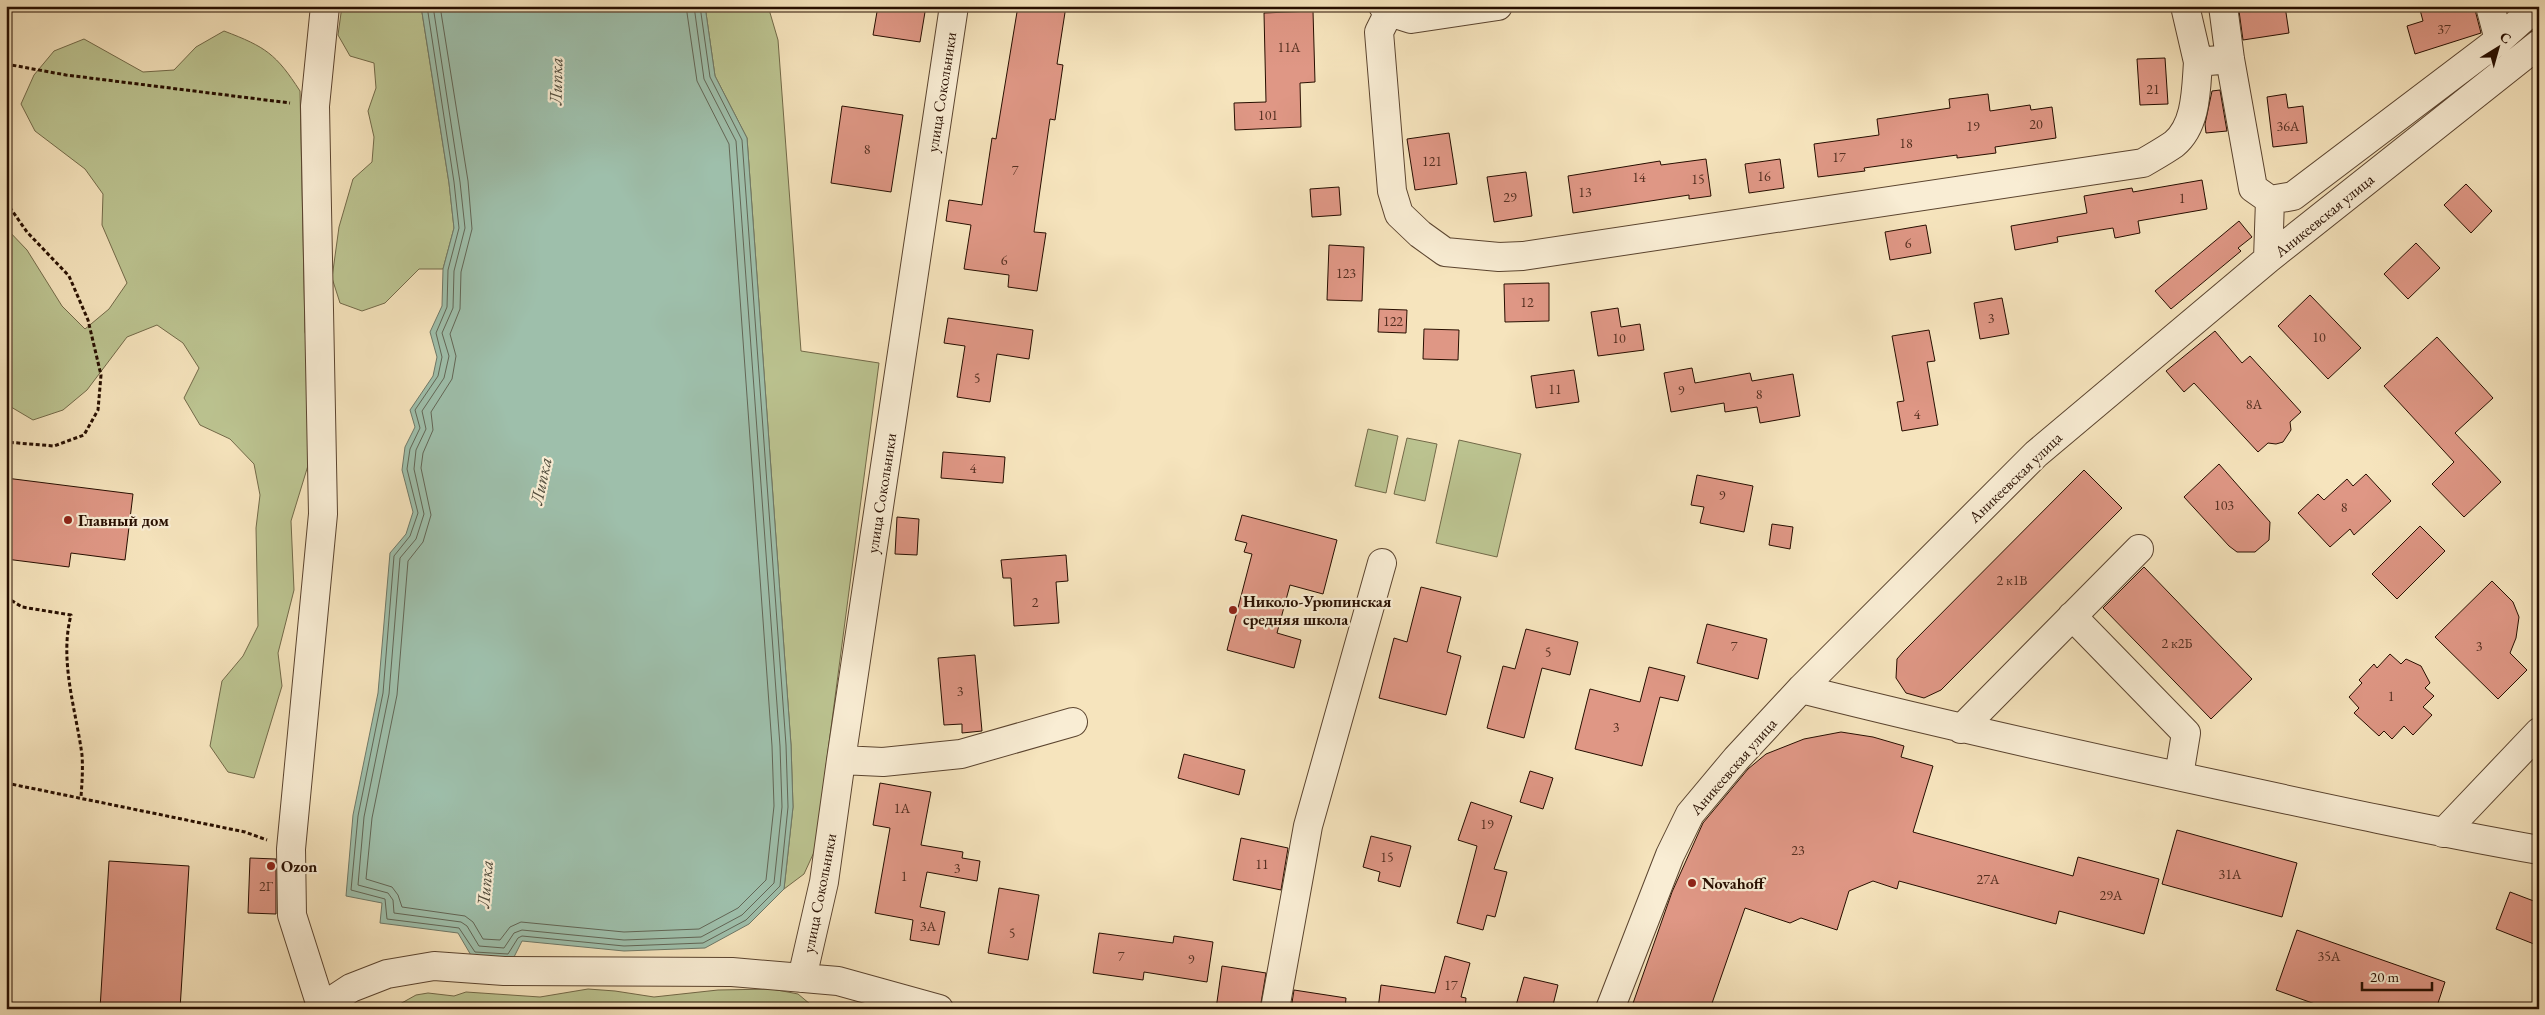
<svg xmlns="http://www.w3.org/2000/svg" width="2545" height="1015" font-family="'EB Garamond',serif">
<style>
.green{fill:#bcc491;stroke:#726948}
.water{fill:#9ebfab;stroke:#6e7867}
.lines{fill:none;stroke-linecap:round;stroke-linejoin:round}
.shore{stroke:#626656;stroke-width:1}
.building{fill:#df9785;stroke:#270e00}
.minor-casing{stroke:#5b442f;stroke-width:30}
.path{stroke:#270e00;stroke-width:3;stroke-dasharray:4 2.5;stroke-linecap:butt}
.minor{stroke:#f9edd4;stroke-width:28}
.poi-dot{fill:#8f2418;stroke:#f9edd4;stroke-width:2}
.labels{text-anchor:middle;stroke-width:4.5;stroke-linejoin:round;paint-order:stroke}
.number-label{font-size:14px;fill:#553021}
.street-label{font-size:16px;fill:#270e00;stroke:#f9edd4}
.poi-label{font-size:16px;font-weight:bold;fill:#270e00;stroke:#f9edd4;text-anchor:start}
.water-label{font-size:18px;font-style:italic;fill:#514c3c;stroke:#f9edd4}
</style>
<rect width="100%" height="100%" fill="#f6e4bd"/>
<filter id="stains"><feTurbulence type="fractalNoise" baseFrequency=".004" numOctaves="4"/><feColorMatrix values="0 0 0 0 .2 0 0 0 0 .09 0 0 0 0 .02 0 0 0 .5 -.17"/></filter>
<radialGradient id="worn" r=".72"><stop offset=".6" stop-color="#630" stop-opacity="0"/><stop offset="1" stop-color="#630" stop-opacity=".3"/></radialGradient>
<path class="green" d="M342,6H421L449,183L454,228L443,269H419L385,303L362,311L340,303L332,278L339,227L353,179L372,162L374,137L368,111L376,88L374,63L350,56L338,35Z
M705,6H768L778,40L801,351L879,363L815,850L804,874L784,889L793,807L791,745L747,138L715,76Z
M224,31C266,47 276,54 300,91L305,332L313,362L310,459L291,521L294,590L278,653L282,686L254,778L228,772L210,746L222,681L243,656L258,626L256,528L260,495L254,464L230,439L200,425L184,398L199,368L183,343L157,325L127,337L87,390L63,410L33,420L6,404V228L27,250L62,306L85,329L109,309L127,283L102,225L103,194L85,169L35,131L21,104L34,75L54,51L84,39L143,72L174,70L196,47Z
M1368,429L1398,436L1386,493L1355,486Z
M1407,438L1437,444L1425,501L1394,494Z
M1459,440L1521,454L1497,557L1436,543Z
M588,989L615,991L654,997L718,990L772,989L798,994L816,1009H391L416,995L428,993L454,996L466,992L540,997Z"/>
<path class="water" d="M421,6H705L715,76L747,138L791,745L793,807L784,889L749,924L705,948L624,951L522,941L513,959L472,957L458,933L380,923L382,903L346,896L353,815L378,693L390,553L406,534L413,512L402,470L405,447L415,427L410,410L433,376L437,357L430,332L442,306L443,269L454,228L449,183Z"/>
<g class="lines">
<path class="shore" d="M427,6L454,182L459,228L448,270L447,307L436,333L442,357L438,376L415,410L420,428L410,449L407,469L418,513L410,536L394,556L383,693L358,816L351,890L385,899L387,919L459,928L475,952L508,954L518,938L522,936L624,946L703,943L746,920L780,886L788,807L786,745L742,140L710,77L700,6
M433,6L460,182L465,228L454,271L453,308L442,333L449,356L444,378L422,411L426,429L416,450L414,469L424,514L416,539L400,558L389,694L364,817L358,885L388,893L393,900L394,913L461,922L467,926L479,946L504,948L514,933L522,930L624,940L701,937L742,915L774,883L782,807L780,746L736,141L704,79L694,6
M440,6L468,181L472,229L461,272L460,309L450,334L456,356L452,379L431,412L433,430L423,453L421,468L431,515L423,542L408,561L397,695L372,818L366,879L392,887L398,895L402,907L465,916L473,922L483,939L500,940L510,927L521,922L624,932L699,929L738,908L766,880L774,806L772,746L729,144L697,81L686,6"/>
</g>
<path class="building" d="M878,6H926L920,42L873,35Z
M1018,6H1066L1057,64L1063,65L1055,120L1050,119L1034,232L1046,233L1037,291L1008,287L1009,275L964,269L971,225L946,221L949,200L982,205L992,138L996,139Z
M2277,6H2285L2289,33L2243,40L2239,11Z
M2419,6H2474L2481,33L2415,54L2407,26L2423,21Z
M1313,11L1315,82L1300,83L1301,127L1235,130L1234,103L1266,102L1264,13Z
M2165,58L2168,104L2140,105L2137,59Z
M2220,90L2227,131L2206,133L2205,124L2212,91Z
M1988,94L1990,111L2030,105L2031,110L2052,107L2056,138L1995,147L1996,153L1957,158V155L1864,168L1865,171L1818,177L1814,144L1879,135L1877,119L1950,108L1949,99Z
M2286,94L2288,108L2303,106L2307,143L2273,147L2267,97Z
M842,106L903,115L891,192L831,183Z
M1449,133L1457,184L1415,190L1407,139Z
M1706,159L1711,196L1689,199V195L1573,213L1568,176L1660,161L1661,165Z
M1780,159L1784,188L1749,193L1745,164Z
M1526,172L1532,216L1494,222L1487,177Z
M2202,180L2207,209L2138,221L2140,233L2115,238L2113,228L2057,237L2058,242L2015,250L2011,226L2087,213L2084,196L2132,188L2133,192Z
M2466,184L2492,211L2471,233L2444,205Z
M1339,187L1341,215L1312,217L1310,189Z
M2239,221L2252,237L2238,248L2241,251L2171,309L2155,291Z
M1926,225L1931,253L1890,260L1885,232Z
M2416,243L2440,268L2408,299L2384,274Z
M1329,245L1364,247L1362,301L1327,300Z
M1549,283V321L1505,322L1504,284Z
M2310,295L2361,348L2328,379L2278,326Z
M2002,298L2009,334L1980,339L1974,303Z
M1618,308L1621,327L1640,324L1644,350L1598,356L1591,312Z
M1379,309L1407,310L1406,333L1378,332Z
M948,318L1033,330L1029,359L997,354L990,402L957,397L965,346L944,343Z
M1424,329L1459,330L1458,360L1423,359Z
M1929,330L1935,361L1927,362L1938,425L1902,431L1897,402L1904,401L1892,336Z
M2215,331L2242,363L2250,356L2301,412L2290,422L2291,430L2283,442L2276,444L2268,443L2258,452L2194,383L2184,392L2166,371Z
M2437,337L2493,398L2455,433L2501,482L2464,517L2432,484L2454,462L2384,386Z
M1692,368L1695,383L1750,373L1752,381L1793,374L1800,416L1760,423L1757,407L1725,412L1724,403L1671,412L1664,373Z
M1574,370L1579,402L1536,408L1531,376Z
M943,452L1005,457L1003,483L941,478Z
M2219,464L2270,522L2269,540L2255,552H2237L2229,546L2184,497Z
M2084,470L2122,508L1941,690L1924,698L1906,693L1896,678L1897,659L1903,652Z
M2366,474L2391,501L2354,535L2350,529L2330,547L2298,513L2318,494L2324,500L2347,479L2353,486Z
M1697,475L1753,486L1744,532L1700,523L1704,507L1691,505Z
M6,478L133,494L125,560L71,553L69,567L6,559Z
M1242,515L1337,540L1323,594L1290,585L1277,633L1301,640L1294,668L1227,650L1252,554L1244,552L1247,543L1235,540Z
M897,517L919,519L917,555L895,554Z
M1772,524L1793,527L1790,549L1769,545Z
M2420,526L2445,551L2397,599L2372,574Z
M1066,555L1068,581L1056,582L1059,623L1014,626L1011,578H1003L1001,560Z
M2144,567L2252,679L2211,719L2103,608Z
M2492,581L2513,602L2519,617L2516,638L2510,653L2527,670L2498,699L2435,637Z
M1421,587L1461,597L1447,652L1461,656L1446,715L1379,698L1394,638L1407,642Z
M1707,624L1767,639L1758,679L1697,663Z
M1526,629L1578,642L1570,675L1542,668L1524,738L1487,728L1503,666L1515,669Z
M2390,654L2401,664L2406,659L2421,666L2430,683L2425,688L2434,696L2423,707L2432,715L2413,735L2404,726L2392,739L2384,731L2379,736L2354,713L2359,708L2349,697L2362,683L2359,680L2374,664L2377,668Z
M975,655L982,731L962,733V724L944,725L938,658Z
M1649,667L1685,676L1678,701L1660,697L1642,766L1575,749L1590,689L1640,702Z
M1841,732L1873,737L1904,746L1901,757L1933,766L1913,832L2073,876L2078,857L2159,879L2144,934L2059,911L2056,924L1899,881L1897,889L1873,881L1849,891L1837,930L1801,918L1790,923L1745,908L1710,1009H1631L1672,892L1703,823L1748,769L1766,754L1804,739Z
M1184,754L1245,770L1239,795L1178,778Z
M1530,771L1553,778L1543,809L1520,802Z
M880,783L931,792L921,845L963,852L962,858L980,861L977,881L927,872L920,907L945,912L939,945L910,940L913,920L875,913L890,828L873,825Z
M1471,802L1512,816L1494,869L1507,872L1495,917L1487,915L1483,930L1457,923L1477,846L1458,840Z
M2177,830L2297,863L2282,917L2162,884Z
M1371,836L1411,846L1400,887L1378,881L1380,872L1363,867Z
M1241,838L1288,848L1281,890L1233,880Z
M250,858L276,859V914L248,913Z
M109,861L189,866L180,1009H100Z
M999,888L1039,895L1028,960L988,953Z
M2510,892L2539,903V946L2496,929Z
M2297,930L2445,982L2436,1009H2329L2276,990Z
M1099,933L1173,943L1174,936L1213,942L1207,982L1144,972L1143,980L1093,973Z
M1445,956L1470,963L1461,997L1466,998L1465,1009H1378L1381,985L1435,993Z
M1222,966L1266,973L1260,1009H1216Z
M1524,977L1558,985L1552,1009H1515Z
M1294,990L1346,998L1345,1009H1291Z"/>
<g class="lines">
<g class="minor-casing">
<path id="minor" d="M1383,6L1389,12L1411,19L1498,6
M2185,6L2198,62
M2223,6L2230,59L2253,188L2270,200
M2490,6L2499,40
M1389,12L1379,32L1392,191L1399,214L1420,234L1445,252L1499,257L1523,256L2143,163C2153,157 2164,151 2174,144C2197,125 2196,88 2198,62L2230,59
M2268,259L2270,200L2293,196L2499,40L2537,6
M2072,616L2186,733L2179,776
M1801,689C1940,724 2079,755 2219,785C2325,808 2431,831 2539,850
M1961,729L2139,549
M841,760L883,762L961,754L1073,722
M2443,833L2539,732
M802,978L824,882L841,760L954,6
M321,1006L292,915L291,849L323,514L315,106L325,6
M319,1009L351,988L387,974L434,966L504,971L732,972L838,981L939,1009
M1275,1009L1308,826L1382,563
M1610,1009L1670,855L1690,814L1736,759L1801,689L2036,454L2268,259L2539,44"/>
</g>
<path class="path" d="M6,64L66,75L290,103
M6,202L27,232L69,276L88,320L101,375L98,410L84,435L54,446L6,442
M6,597L22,607L71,615C59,661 76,710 82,755C83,769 82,783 81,797
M6,783L245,832L267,840"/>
<use href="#minor" class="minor"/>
</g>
<g class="poi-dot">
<circle cx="68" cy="520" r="5"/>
<circle cx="1233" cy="610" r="5"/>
<circle cx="271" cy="866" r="5"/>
<circle cx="1692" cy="883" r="5"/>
</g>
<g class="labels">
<g class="number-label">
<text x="2444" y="34">37</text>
<text x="1289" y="52">11А</text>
<text x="2153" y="94">21</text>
<text x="1268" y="120">101</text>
<text x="2036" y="129">20</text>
<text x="1973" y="131">19</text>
<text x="2288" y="131">36А</text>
<text x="1906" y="148">18</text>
<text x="867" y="154">8</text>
<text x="1839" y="162">17</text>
<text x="1432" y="166">121</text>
<text x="1015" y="175">7</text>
<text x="1764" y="181">16</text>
<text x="1639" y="182">14</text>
<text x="1698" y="184">15</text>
<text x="1585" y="197">13</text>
<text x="1510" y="202">29</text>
<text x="2182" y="203">1</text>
<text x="1908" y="248">6</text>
<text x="1004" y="265">6</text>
<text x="1346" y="278">123</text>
<text x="1527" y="307">12</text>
<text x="1991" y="323">3</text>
<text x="1393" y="326">122</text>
<text x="2319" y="342">10</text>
<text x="1619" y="343">10</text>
<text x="977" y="383">5</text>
<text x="1555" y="394">11</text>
<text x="1681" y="395">9</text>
<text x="1759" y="399">8</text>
<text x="2254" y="409">8А</text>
<text x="1917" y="419">4</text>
<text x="973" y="473">4</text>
<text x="1722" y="500">9</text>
<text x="2224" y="510">103</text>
<text x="2344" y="512">8</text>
<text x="2012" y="585">2 к1В</text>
<text x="1035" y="607">2</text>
<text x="2177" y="648">2 к2Б</text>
<text x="1734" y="651">7</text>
<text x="2479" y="651">3</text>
<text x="1548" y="657">5</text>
<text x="960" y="696">3</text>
<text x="2391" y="701">1</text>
<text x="1616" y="732">3</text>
<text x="902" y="813">1А</text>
<text x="1487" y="829">19</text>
<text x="1798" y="855">23</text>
<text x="1387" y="862">15</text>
<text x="1262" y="869">11</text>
<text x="957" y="873">3</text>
<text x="2230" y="879">31А</text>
<text x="904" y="881">1</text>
<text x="1988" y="884">27А</text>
<text x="266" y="891">2Г</text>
<text x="2111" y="900">29А</text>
<text x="928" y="931">3А</text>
<text x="1012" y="938">5</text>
<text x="1121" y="961">7</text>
<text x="2329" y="961">35А</text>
<text x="1191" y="964">9</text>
<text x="1451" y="990">17</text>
</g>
<g class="street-label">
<text transform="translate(941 92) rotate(-81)" y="6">улица Сокольники</text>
<text transform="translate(2324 215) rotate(-39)" y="6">Аникеевская улица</text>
<text transform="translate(2015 477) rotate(-44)" y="6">Аникеевская улица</text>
<text transform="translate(881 493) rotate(-81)" y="6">улица Сокольники</text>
<text transform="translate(1733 766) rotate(-49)" y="6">Аникеевская улица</text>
<text transform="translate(819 893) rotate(-79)" y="6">улица Сокольники</text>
</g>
<g class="poi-label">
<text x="78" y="526">Главный дом</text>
<text x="1243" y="607">Николо-Урюпинская<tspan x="1243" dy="18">средняя школа</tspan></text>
<text x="281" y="872">Ozon</text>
<text x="1702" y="889">Novahoff</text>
</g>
<g class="water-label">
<text transform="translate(556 81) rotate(-89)" y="6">Липка</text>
<text transform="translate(541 481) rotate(-78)" y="6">Липка</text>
<text transform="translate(485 884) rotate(-85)" y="6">Липка</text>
</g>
</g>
<rect width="2545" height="1015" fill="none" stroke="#f6e4bd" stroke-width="25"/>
<rect x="8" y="8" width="2530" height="1000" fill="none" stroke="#270e00" stroke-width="2.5"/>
<rect x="12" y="12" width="2520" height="990" fill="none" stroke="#270e00"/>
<g transform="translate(2498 48) rotate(37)" stroke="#f9edd4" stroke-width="4" paint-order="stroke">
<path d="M0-4L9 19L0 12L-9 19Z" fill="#270e00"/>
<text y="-8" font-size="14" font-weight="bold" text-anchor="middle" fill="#270e00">С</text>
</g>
<path d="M2362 982v8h70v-8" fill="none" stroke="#270e00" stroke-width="2.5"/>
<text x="2370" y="982" font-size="15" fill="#270e00" stroke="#f9edd4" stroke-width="4" paint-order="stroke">20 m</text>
<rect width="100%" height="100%" filter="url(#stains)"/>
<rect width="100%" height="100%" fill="url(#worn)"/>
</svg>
